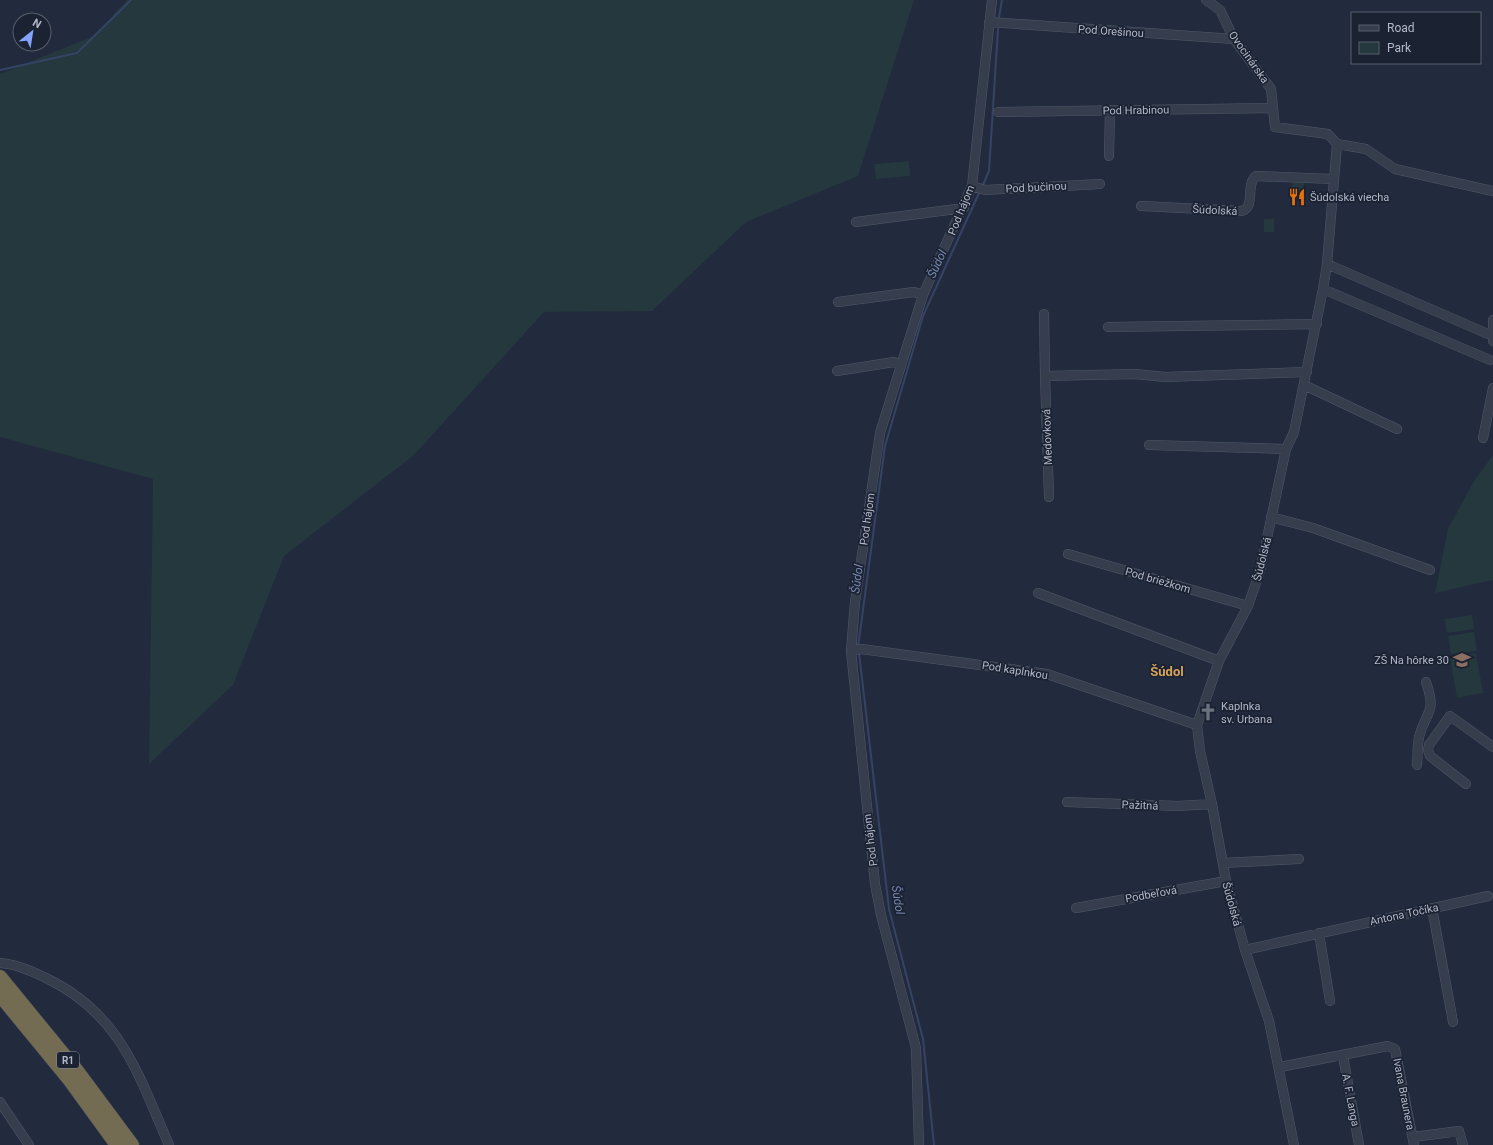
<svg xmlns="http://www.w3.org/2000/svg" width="1493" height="1145" font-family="Roboto,sans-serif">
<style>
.green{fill:#24383e}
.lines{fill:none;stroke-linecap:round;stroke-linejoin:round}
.stream{stroke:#354365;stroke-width:2}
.minor-casing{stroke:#515868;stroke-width:10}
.highway-casing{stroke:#3e4555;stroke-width:15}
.minor{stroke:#363d4d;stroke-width:9}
.highway{stroke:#746b53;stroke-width:14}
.labels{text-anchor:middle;stroke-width:3.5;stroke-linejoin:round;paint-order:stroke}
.shield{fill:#1b2232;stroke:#858b9c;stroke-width:1}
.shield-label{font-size:10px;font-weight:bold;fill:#b2b8c9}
.street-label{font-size:11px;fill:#b2b8c9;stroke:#1b2232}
.poi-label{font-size:11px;fill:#b2b8c9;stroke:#1b2232;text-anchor:start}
.water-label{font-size:12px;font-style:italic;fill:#7889b2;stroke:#1b2232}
.quarter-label{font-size:13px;font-weight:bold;fill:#d8a35d;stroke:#1b2232}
</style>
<rect width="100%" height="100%" fill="#222a3d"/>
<path class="green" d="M127,0H914L858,176L746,222L652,311L544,312L414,455L284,556L233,685L149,764L153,479L0,437V74L94,36Z
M909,161L910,176L876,179L874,164Z
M1292,182L1304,183V195L1292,196Z
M1264,219H1274V232H1264Z
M1493,455V580L1435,593L1448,529L1474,481Z
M1472,615L1474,629L1447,633L1445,619Z
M1474,632L1477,651L1451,654L1448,636Z
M1476,653L1483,693L1457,698L1450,657Z"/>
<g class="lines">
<path class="stream" d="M999,17L1002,0
M0,70L77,53L131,0
M982,187L989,171L998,29
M858,647L885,446L923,316L980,191
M859,653L889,909L923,1039L934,1145"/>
<g class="minor-casing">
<path id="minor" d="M1206,0L1220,10L1234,39L1271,89L1275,127L1328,134L1337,144
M989,22L1234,39
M998,112L1273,108
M1337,144L1366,149L1395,169L1493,191
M1109,156L1110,110
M972,186L985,190L1100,184
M1141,206L1242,211C1256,207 1245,184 1256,176L1333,179
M856,222L964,208
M1327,264L1488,334
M1323,289L1490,360
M838,302L914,292L923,295
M1044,314L1045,376
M1493,320V341
M1108,327L1317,324
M837,371L894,362L900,365
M1304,385L1397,429
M1483,438L1493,388
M1149,445L1286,449
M1049,497L1045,376L1135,374L1165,377L1307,372
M1271,517L1313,528L1430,570
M1068,554L1248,606
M1038,593L1219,661
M851,651L861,649L1047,674L1197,725
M1417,765C1418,756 1417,746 1419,737C1426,710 1437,714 1426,682
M1466,784L1430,756L1428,750L1429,745L1450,716L1493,747
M1067,802L1178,806L1212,804
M1223,863L1299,859
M1076,908L1226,881
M1432,908L1453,1022
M1319,933L1330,1001
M1245,950L1488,896
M0,963C16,964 32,971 46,978C121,1014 138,1074 169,1145
M1343,1056L1359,1145
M1280,1067L1388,1046L1395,1049L1414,1145
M0,1102L29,1145
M1413,1137L1459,1131L1463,1145
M919,1145L916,1048L881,915L875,884L851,651L855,602L880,433L923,295L972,186L992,0
M1294,1145L1269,1021L1245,950L1226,881L1212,804L1200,751L1197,725L1219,661L1248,606L1260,571L1286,449L1294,432L1323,289L1327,264L1337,144"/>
</g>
<g class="highway-casing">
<path id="highway" d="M0,977L77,1071L132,1145
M0,995L69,1079L117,1145"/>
</g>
<use href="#minor" class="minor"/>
<use href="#highway" class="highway"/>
</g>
<defs>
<g id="restaurant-bare" transform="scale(1.38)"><path d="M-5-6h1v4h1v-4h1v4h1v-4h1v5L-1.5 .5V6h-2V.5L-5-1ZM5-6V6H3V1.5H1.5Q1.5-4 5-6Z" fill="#e8710a" stroke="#1b2232" stroke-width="2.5" paint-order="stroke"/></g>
<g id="school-bare" transform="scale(1.38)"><path d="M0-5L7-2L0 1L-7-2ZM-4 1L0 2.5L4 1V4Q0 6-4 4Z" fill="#8d6e63" stroke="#1b2232" stroke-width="2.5" paint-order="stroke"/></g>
<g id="church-bare" transform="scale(1.38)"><path d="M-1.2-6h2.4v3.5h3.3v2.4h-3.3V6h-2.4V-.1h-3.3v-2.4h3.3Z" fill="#6b7280" stroke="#1b2232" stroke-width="2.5" paint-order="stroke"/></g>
</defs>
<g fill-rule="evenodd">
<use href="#restaurant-bare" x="1297" y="197"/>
<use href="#school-bare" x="1462" y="660"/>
<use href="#church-bare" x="1208" y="712"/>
</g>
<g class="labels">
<rect class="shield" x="57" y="1052" width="22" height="16" rx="3"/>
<g class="shield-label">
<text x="68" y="1064">R1</text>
</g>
<g class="street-label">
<text transform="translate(1111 31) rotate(4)" y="4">Pod Orešinou</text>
<text transform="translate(1249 57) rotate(55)" y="4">Ovocinárska</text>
<text transform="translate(1136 110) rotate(-1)" y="4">Pod Hrabinou</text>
<text transform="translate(1036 187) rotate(-3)" y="4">Pod bučinou</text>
<text transform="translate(961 210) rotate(-68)" y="4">Pod hájom</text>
<text transform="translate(1215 210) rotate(3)" y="4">Šúdolská</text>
<text transform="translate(1047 437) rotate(-92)" y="4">Medovková</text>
<text transform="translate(867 519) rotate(-82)" y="4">Pod hájom</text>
<text transform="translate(1262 559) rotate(-76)" y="4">Šúdolská</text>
<text transform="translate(1158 580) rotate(16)" y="4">Pod briežkom</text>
<text transform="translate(1015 670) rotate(9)" y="4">Pod kaplnkou</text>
<text transform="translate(1140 805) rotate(2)" y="4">Pažitná</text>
<text transform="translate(870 840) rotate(-97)" y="4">Pod hájom</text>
<text transform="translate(1151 894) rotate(-10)" y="4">Podbeľová</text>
<text transform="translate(1232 904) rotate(75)" y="4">Šúdolská</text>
<text transform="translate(1404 914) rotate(-12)" y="4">Antona Točíka</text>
<text transform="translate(1404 1094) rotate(79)" y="4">Ivana Braunera</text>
<text transform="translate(1351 1100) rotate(79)" y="4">A. F. Langa</text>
</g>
<g class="poi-label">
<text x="1310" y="201">Šúdolská viecha</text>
<text x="1449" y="664" text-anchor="end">ZŠ Na hôrke 30</text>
<text x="1221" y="710">Kaplnka<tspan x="1221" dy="13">sv. Urbana</tspan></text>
</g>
<g class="water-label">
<text transform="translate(937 264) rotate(-65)" y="4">Šúdol</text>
<text transform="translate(857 579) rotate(-82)" y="4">Šúdol</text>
<text transform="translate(898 900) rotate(81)" y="4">Šúdol</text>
</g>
<g class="quarter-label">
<text x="1167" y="676">Šúdol</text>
</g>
</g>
<rect x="1351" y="12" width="130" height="52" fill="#1b2232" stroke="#575e6e"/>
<rect x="1359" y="25" width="20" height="6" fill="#363d4d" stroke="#575e6e"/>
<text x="1387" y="32" font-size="12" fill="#b2b8c9">Road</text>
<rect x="1359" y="42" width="20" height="12" fill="#24383e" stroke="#575e6e"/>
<text x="1387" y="52" font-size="12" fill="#b2b8c9">Park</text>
<g transform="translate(32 32) rotate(30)"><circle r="19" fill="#1b2232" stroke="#575e6e"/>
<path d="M0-3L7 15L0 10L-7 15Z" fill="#84a3fc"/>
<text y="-6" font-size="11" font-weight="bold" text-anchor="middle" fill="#b2b8c9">N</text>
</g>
</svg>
